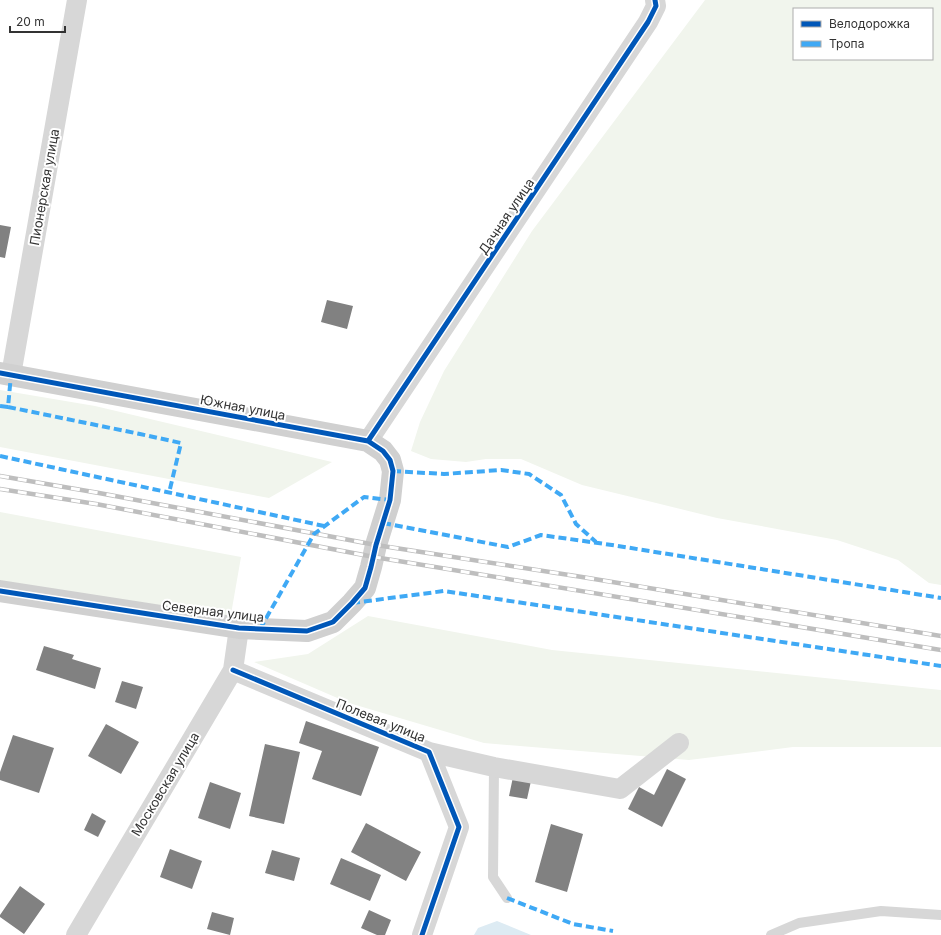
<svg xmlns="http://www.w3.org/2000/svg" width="941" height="935" font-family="Inter,sans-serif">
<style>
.green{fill:#f1f5ed;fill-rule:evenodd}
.water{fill:#ddebf3}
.building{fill:#818181}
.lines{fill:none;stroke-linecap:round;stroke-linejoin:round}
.lane{stroke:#d7d7d7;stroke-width:10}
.street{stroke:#d7d7d7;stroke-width:20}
.secondary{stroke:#d0d0d0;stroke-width:22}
.rail-casing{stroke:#bebebe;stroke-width:4.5}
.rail{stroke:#fff;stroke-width:3;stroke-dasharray:9;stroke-linecap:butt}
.quiet{stroke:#3fa9f5;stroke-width:4;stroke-dasharray:8 4;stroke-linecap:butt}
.cycleway-casing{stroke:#fff;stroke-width:8}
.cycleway{stroke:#0057b8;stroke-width:5}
.labels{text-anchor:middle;stroke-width:4;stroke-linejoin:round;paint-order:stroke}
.street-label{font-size:13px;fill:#333;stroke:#fff}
</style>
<rect width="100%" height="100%" fill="#fff"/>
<path class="green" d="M705,0H941V585L929,583L898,560L837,540L717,518L648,501L582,485L521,459H486L466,462L431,459L411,451L420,422L444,371L532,231ZM794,9H932V59H794Z
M0,390L95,406L332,462L269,498L0,447Z
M0,512L241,557L230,620L0,584Z
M368,616L552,650L941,690V747H793L689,760L484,743L349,703L254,662L308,654Z"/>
<path class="water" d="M497,921L531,935H474L478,928Z"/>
<path class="building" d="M0,225L11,227L5,258L0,257Z
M327,300L353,306L347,329L321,322Z
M44,646L74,655L72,659L101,668L95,689L36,670Z
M122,681L143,687L136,709L115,702Z
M306,721L379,747L361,796L312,779L322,751L299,743Z
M106,724L139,742L121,774L88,756Z
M13,735L54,748L39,793L0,780V772Z
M265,744L300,752L284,824L249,816Z
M667,769L686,779L662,827L628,809L639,787L654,795Z
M513,777L531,781L527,799L509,796Z
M210,782L241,793L230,829L198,818Z
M92,813L106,821L98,837L84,830Z
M366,823L421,852L406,881L351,852Z
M551,824L583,834L567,892L535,882Z
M170,849L202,861L192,889L160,877Z
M272,850L300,858L294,881L265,873Z
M341,858L381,875L370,901L330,884Z
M20,886L45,904L24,934L0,917V915Z
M369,910L391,920L385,935H377L361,928Z
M212,912L234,918L230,935L207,929Z"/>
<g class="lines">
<path class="lane" d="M494,767L493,877L507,898
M771,935L799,923L881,911L941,915"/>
<path class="street" d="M11,375L77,0
M368,441L648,22L656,6L655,0
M233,670L429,752L459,827L422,935
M429,752L494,767L620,789L679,743
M76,935L233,670L239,628"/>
<path class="secondary" d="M0,373L368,441L383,451L390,460L393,471L390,500L376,545L371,567L365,588L352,603L333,622L307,631L239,628L0,591"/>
<g class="rail-casing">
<path id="rail" d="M0,476L99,493L376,545L582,577L941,636
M0,489L96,504L374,557L941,650"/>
</g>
<use href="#rail" class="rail"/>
<path class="quiet" d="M0,406L8,407L11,375
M8,407L140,434L181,443L169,493
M0,456L324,526
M393,471L444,474L501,470L529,474L561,495L576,524L596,542
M383,523L508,547L541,535L612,545L941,598
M352,603L444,591L941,666
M260,629L314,534L364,497L390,500
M507,898L573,924L613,931"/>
<g class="cycleway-casing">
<path id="cycleway" d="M0,373L368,441L383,451L390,460L393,471L390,500L376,545L371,567L365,588L352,603L333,622L307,631L239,628L0,591
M368,441L648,22L656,6L655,0
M233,670L429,752L459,827L422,935"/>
</g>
<use href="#cycleway" class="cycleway"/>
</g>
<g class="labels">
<g class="street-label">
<text transform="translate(44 187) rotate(-80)" y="5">Пионерская улица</text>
<text transform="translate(506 216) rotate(-56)" y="5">Дачная улица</text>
<text transform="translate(243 407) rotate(11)" y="5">Южная улица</text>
<text transform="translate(213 611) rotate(7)" y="5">Северная улица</text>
<text transform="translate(381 720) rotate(22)" y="5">Полевая улица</text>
<text transform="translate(165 784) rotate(-59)" y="5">Московская улица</text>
</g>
</g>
<rect x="793" y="8" width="140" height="52" fill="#ffffff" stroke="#adadad"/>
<rect x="801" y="21" width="20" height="6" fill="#0057b8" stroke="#adadad"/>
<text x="829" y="28" font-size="12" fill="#333333">Велодорожка</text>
<rect x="801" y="41" width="20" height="6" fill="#3fa9f5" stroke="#adadad"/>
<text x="829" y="48" font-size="12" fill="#333333">Тропа</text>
<path d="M10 26v6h55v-6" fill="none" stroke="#333333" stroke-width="2"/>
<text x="16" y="26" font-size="12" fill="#333333" stroke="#ffffff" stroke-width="3" paint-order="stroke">20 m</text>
</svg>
